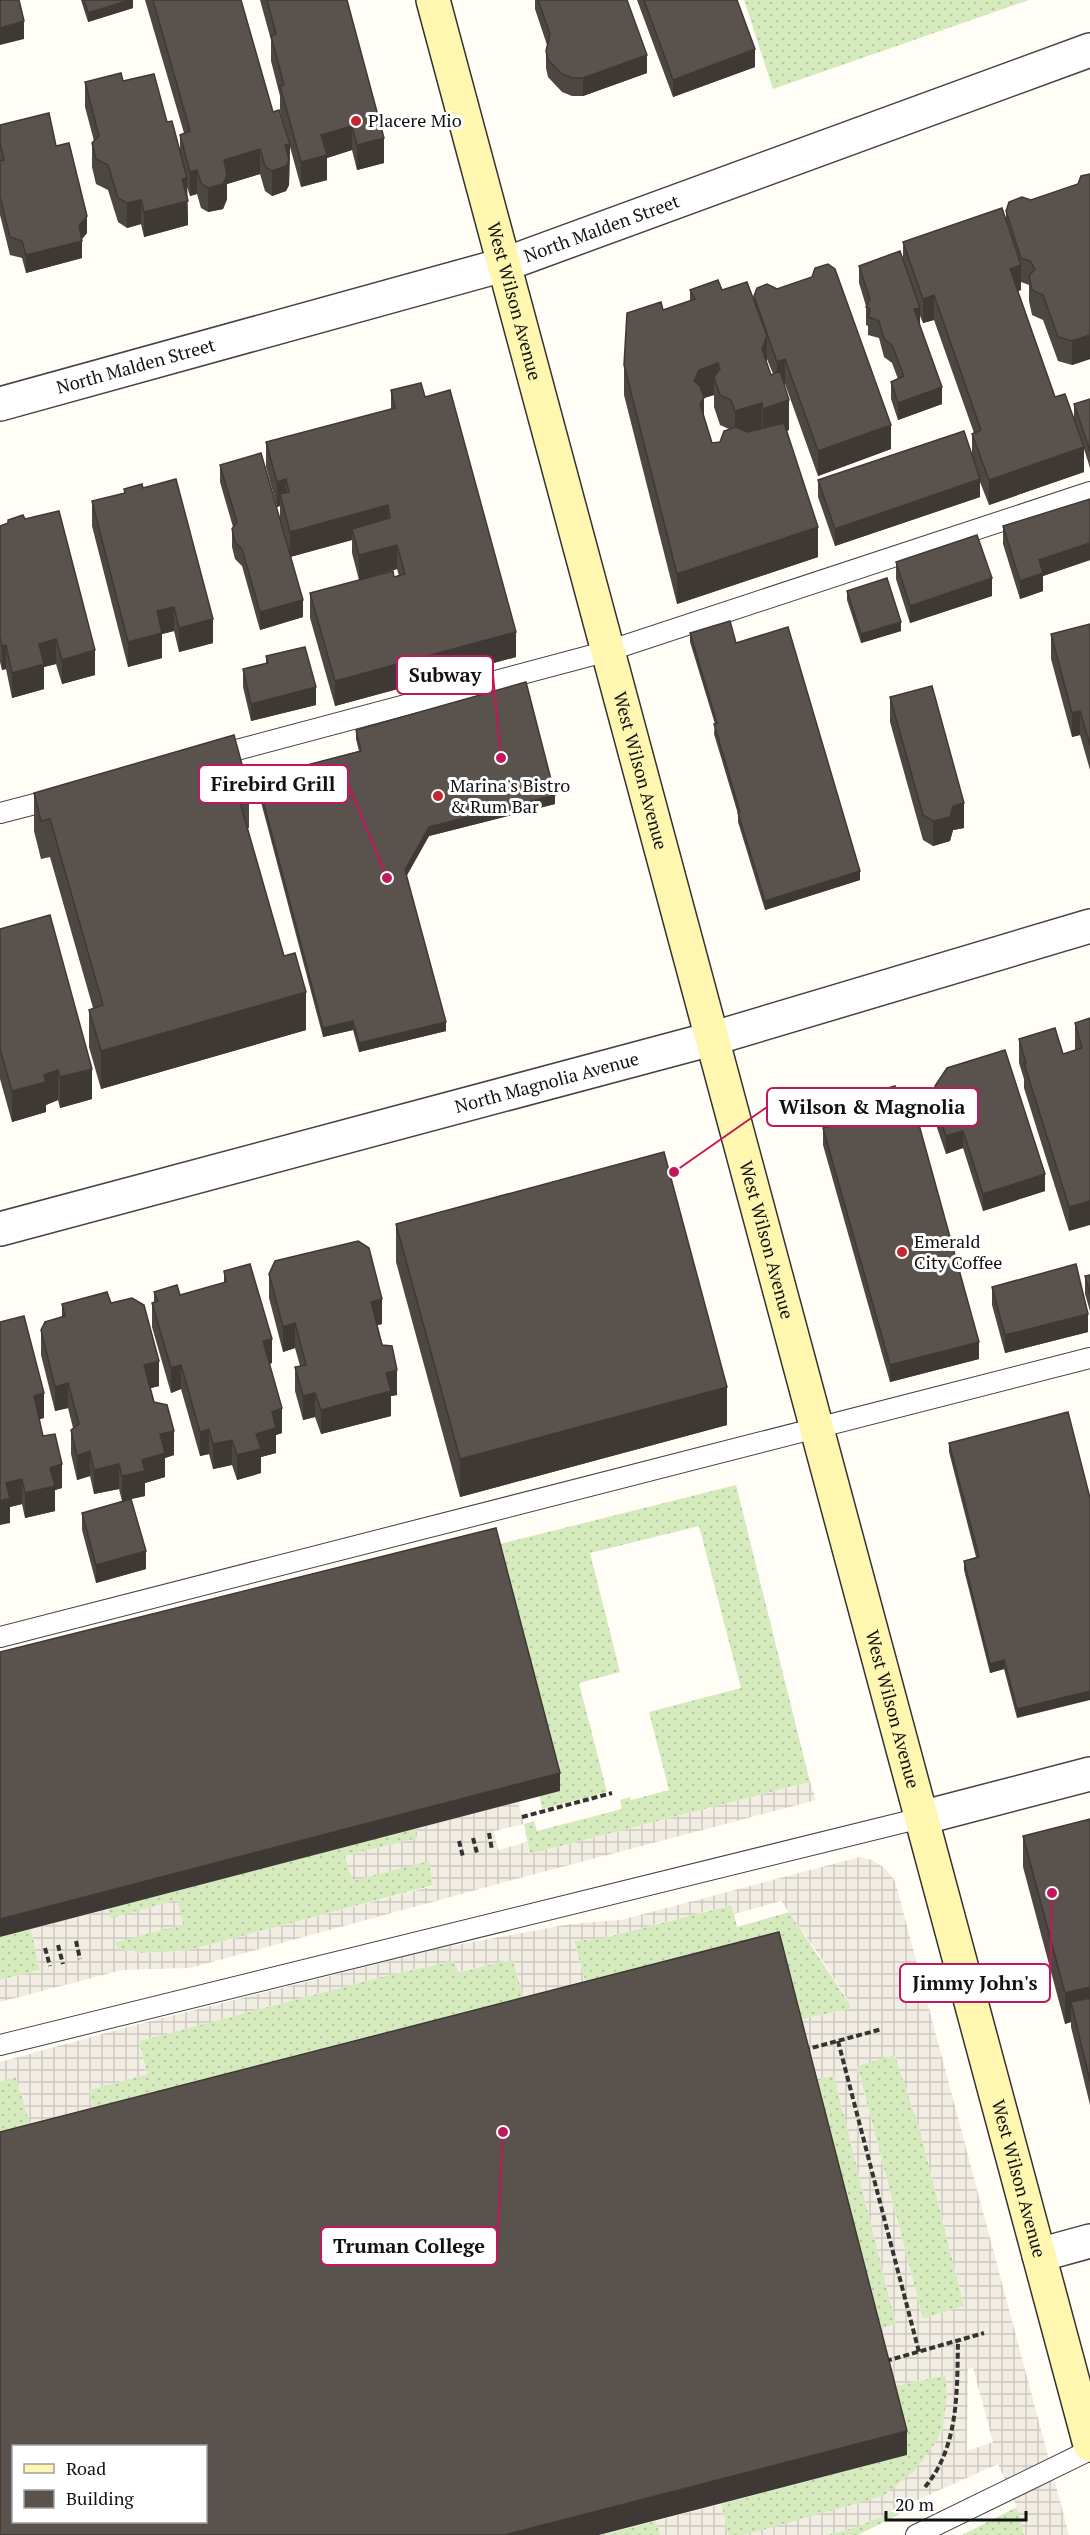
<svg xmlns="http://www.w3.org/2000/svg" width="1090" height="2535" font-family="'PT Serif',serif">
<style>
.grass{fill:url(#grass-dots)}
.plaza{fill:url(#plaza-grid);fill-rule:evenodd}
.lines{fill:none;stroke-linecap:round;stroke-linejoin:round}
.lane-casing{stroke:#444;stroke-width:22}
.street-casing{stroke:#444;stroke-width:36}
.secondary-casing{stroke:#333;stroke-width:36}
.path{stroke:#333;stroke-width:4;stroke-dasharray:6 3;stroke-linecap:butt}
.lane{stroke:#fff;stroke-width:20}
.street{stroke:#fff;stroke-width:33}
.secondary{stroke:#fff6b0;stroke-width:33}
.wall{fill:#4d4742;fill-rule:evenodd}
.shaded-wall{fill:#3f3936}
.building{fill:#5a524d;stroke:#3f3936;stroke-width:1.5;fill-rule:evenodd}
.poi-dot{fill:#c4262e;stroke:#fff;stroke-width:2}
.labels{text-anchor:middle;stroke-width:6;stroke-linejoin:round;paint-order:stroke}
.poi-label{font-size:18px;fill:#111;stroke:#fff;text-anchor:start}
.street-label{font-size:18px;fill:#111;stroke:#fff}
.leader{fill:none;stroke:#c2185b;stroke-width:2}
.callout-dot{fill:#c2185b;stroke:#fff;stroke-width:2}
.callout{fill:#fff;stroke:#c2185b;stroke-width:2}
.callout-label{font-size:20px;text-anchor:middle;font-weight:bold;fill:#111}
</style>
<defs>
<pattern id="grass-dots" width="8" height="8" patternUnits="userSpaceOnUse" patternTransform="scale(1.5)"><rect width="8" height="8" fill="#d5ebbd"/><path d="M2 2h.1M6 6h.1" fill="none" stroke="#b6c8a1" stroke-width="1.8" stroke-linecap="round"/></pattern>
<pattern id="plaza-grid" width="8" height="8" patternUnits="userSpaceOnUse" patternTransform="scale(1.5)"><rect width="8" height="8" fill="#f1ede2"/><path d="M0 4h8M4 0v8" fill="none" stroke="#cecac1"/></pattern>
</defs>
<rect width="100%" height="100%" fill="#fffdf5"/>
<path class="grass" d="M744,0H1029L773,89Z
M736,1485L810,1782L530,1854L524,1824L534,1821L537,1831L622,1809L620,1800L630,1797L631,1800L669,1790L649,1712L741,1688L699,1526L590,1553L620,1672L579,1683L607,1792L542,1809L496,1545Z
M416,1828L419,1838L345,1856L352,1880L429,1860L434,1885L186,1951L142,1953L118,1949L114,1942L183,1924L110,1918L108,1909Z
M732,1905L737,1927L789,1912L851,2006L849,2009L795,2021L592,2006L574,1941L603,1938Z
M31,1929L40,1970L0,1980V1937Z
M513,1959L530,2021L99,2132L89,2090L147,2074L139,2041L388,1975L454,1961L459,1972Z
M895,2055L921,2134L964,2306L923,2319L857,2065Z
M834,2075L896,2324L874,2331L810,2081Z
M16,2077L37,2147L0,2157V2081Z
M946,2375C947,2392 948,2412 942,2429C935,2453 904,2487 882,2497C865,2505 847,2508 829,2513C801,2520 773,2528 744,2535H728L721,2504L906,2455L889,2387Z
M1017,2507L1024,2535H962Z
M898,2509L900,2514L858,2535H827L859,2526Z
M656,2521L660,2535H601Z"/>
<path class="plaza" d="M810,1782L816,1800L516,1879L190,1968L122,1970L0,2002V1980L40,1970L31,1929L108,1909L111,1918L177,1900L183,1924L114,1943L118,1949L142,1953L186,1951L433,1886L429,1861L352,1881L345,1856L418,1838L416,1828L518,1802L524,1824L494,1831L498,1850L527,1842L530,1854Z
M860,1857L872,1860L886,1869L895,1881L1069,2535H1024L1017,2507L998,2464L859,2526L827,2535H744L883,2496L914,2471L934,2445L942,2431L947,2398L946,2375L889,2387L874,2331L896,2324L834,2075L810,2081L795,2021L849,2009L851,2005L819,1955L781,1901L734,1914L731,1905L603,1938L574,1941L592,2006L530,2021L513,1959L458,1972L454,1961L388,1975L139,2041L147,2074L89,2090L99,2132L37,2147L16,2077L0,2081V2062L135,2025L440,1948L570,1924L621,1920ZM895,2055L921,2134L964,2306L923,2319L857,2066ZM973,2368L993,2442L967,2451L968,2369Z
M721,2504L728,2535H660L656,2521Z"/>
<g class="lines">
<g class="lane-casing">
<path id="lane" d="M214,756L608,651L1090,492
M0,813L58,798
M0,1637L1090,1358
M0,2045L921,1818
M916,2535L1090,2450"/>
</g>
<g class="street-casing">
<g id="street">
<path id="s1" d="M0,404L503,265L1090,50"/>
<path id="s2" d="M0,1229L711,1039L1090,926"/>
<path d="M921,1818L1090,1774"/>
<path d="M1039,2255L1090,2241"/>
</g>
</g>
<g class="secondary-casing">
<g id="secondary">
<path id="s3" d="M433,0L1090,2445"/>
</g>
</g>
<path class="path" d="M522,1817L612,1793
M489,1833L492,1850
M473,1838L477,1853
M459,1841L463,1857
M76,1941L80,1959
M58,1945L63,1964
M45,1948L50,1966
M838,2041L919,2352
M804,2050L882,2029
M886,2361L984,2333
M925,2487C959,2447 957,2391 958,2341"/>
<use href="#lane" class="lane"/>
<use href="#street" class="street"/>
<use href="#secondary" class="secondary"/>
</g>
<path class="wall" d="M81,0H133V8L88,22Z
M145,0H241L273,112L286,131L280,111V96L271,61V40L260,0H347L384,163L357,170L352,150L327,158V180L301,187L290,147L289,185L286,191L272,196L265,191L260,174L227,184V199L223,209L208,212L201,208L197,194L190,196L187,187L188,225L144,237L141,224L127,228L118,222L108,190L96,184L92,167V143L94,141L85,107V82L123,81L167,122L180,149V135L184,133Z
M535,0H627L647,73L583,96H572L562,92L548,77L546,68V51L547,45L535,9Z
M637,0H737L755,67L673,97Z
M0,125L56,146L87,233L82,239V258L26,273L22,258L10,255L0,215Z
M1090,174V359L1072,365L1058,361L1043,320L1032,315L1029,301V285L1021,282V281V290L1018,291L1055,397L1074,421V404L1090,399V468L1084,449V472L989,505L980,482V497L835,546L818,497V480L972,453V434L974,433L934,320L923,323L920,316V325L942,404L898,420L891,399V382L898,379L892,363L884,357L879,338L868,335V326L866,325V306L859,283V266L903,261V242L1006,220V211L1031,200L1078,184Z
M690,290H722L754,300V296L891,449L818,476L785,384H784L789,430L786,431L818,557L677,604L624,395V365L663,310L690,301ZM767,359L773,374L771,375L767,365ZM714,395V407L720,425L729,429L720,442L712,443L704,418V398Z
M391,390L425,397L516,657L335,706L310,618V593L399,576L397,569L359,580L352,553V540L290,557L303,617L260,630L242,566L235,559L232,547V529L233,527L220,482V465L280,519V506L277,507L266,467V442L391,409Z
M143,488L213,643L179,652L174,631L162,634V658L128,667L92,526V501L124,493V489Z
M1090,499V560L1043,576V591L1020,599L1003,544V526Z
M0,526L95,675L62,684L56,664L44,667V689L12,698L6,669L2,670L0,662Z
M896,562L992,596L910,623L896,579Z
M847,591L901,631L861,643L847,600Z
M1090,624V770L1080,735L1072,737L1051,659V634Z
M690,633L736,643L860,880L765,910L738,822V814L714,734L715,724L690,642Z
M266,656L316,705L251,721L243,687V669L266,663Z
M890,697L964,828L953,830L950,841L933,846L923,840L890,722Z
M356,730L555,804L429,836L406,876L446,1031L359,1052L353,1030L323,1037L257,787V778L359,751L356,739Z
M249,790V828H247L306,1030L101,1089L89,1047V1010L93,1008L50,857L41,859L34,831V793Z
M0,929L92,1099L60,1108L58,1100L46,1105V1112L12,1122L0,1079Z
M1090,1018L1069,1231L1024,1088V1079L1019,1063V1039L1063,1054L1075,1050V1023Z
M843,1100L900,1107L979,1359L890,1382L823,1145V1128L844,1121L843,1117Z
M934,1102L1045,1191L983,1211L963,1148L946,1154L934,1119Z
M396,1224L727,1425L460,1497L396,1262Z
M224,1271L272,1363L270,1364L282,1433L276,1435V1453L261,1457V1473L237,1480L232,1465L213,1469L209,1454L200,1456L181,1389L171,1393L152,1327V1303L154,1302V1292L180,1295L224,1283Z
M269,1274L382,1324L377,1325L397,1395L391,1396V1416L321,1434L315,1417L303,1420L295,1391V1367L300,1366L295,1348L283,1352L269,1298Z
M1090,1275V1311L1085,1294V1276Z
M992,1287L1088,1332L1005,1353L992,1305Z
M111,1303L159,1386L150,1388L154,1402L174,1455L165,1458V1477L145,1483V1496L131,1499L146,1569L96,1583L82,1530V1513L122,1501L119,1489L94,1494L90,1476L77,1480L71,1454V1430L73,1428L68,1408L55,1411L41,1355V1330L62,1317V1304Z
M0,1322L44,1418L39,1419L43,1436L62,1488L55,1490V1511L25,1518L22,1504L10,1507V1523Z
M949,1443L1090,1498L1017,1718L1004,1669L990,1673L964,1570V1561L976,1557L949,1452Z
M1090,1819V2105L1071,2027V2022L1065,2024L1023,1867V1836Z"/>
<path class="shaded-wall" d="M130,0H133V8L88,22V13Z
M24,21V39L0,45V28Z
M755,49V67L673,97V80Z
M647,55V73L583,96V78Z
M352,126V150L327,158V180L301,187V162L321,135Z
M384,138V163L357,170V145Z
M290,144L289,185L286,191L272,196V171L285,145Z
M260,149V174L227,184V199L223,209L208,212V188L224,160Z
M197,170V194L190,196V172Z
M187,178L188,225L144,237V212L182,179Z
M141,200V224L127,228V203Z
M87,216V233L80,241H82V258L26,273V255L79,226Z
M1021,265V290L1010,294V269Z
M934,295V320L923,323V299Z
M920,308V325L914,309Z
M1090,335V359L1072,365V341Z
M767,336V366L762,349Z
M785,359V384L777,387V362Z
M718,363V390L714,377V395L704,398V428L694,381L699,370Z
M942,387V404L898,420V403Z
M789,400V430L763,439V409Z
M762,403V434L735,441V411Z
M891,425V449L818,476V451Z
M1084,447V472L989,505V480Z
M286,479V504L280,494V506L277,507V482Z
M980,479V497L835,546V529Z
M388,505V530L352,529V540L290,557V532Z
M818,527V557L677,604V574Z
M1090,543V560L1043,576V591L1020,599V581L1039,560Z
M397,545V569L359,580V555Z
M992,578V596L910,623V606Z
M303,600V617L260,630V612Z
M174,607V631L162,634V658L128,667V642L157,611Z
M213,619V643L179,652V628Z
M901,622V631L861,643V634Z
M516,632V657L335,706V681Z
M56,639V664L44,667V689L12,698V673L39,644Z
M6,645V669L2,670V646Z
M95,650V675L62,684V660Z
M316,687V705L251,721V704Z
M1080,711V735L1072,737V713Z
M555,795V804L429,836L405,879V870L429,827Z
M964,803V828L953,830L950,841L933,846V821L953,806Z
M860,871V880L765,910V901Z
M306,992V1030L101,1089V1051Z
M353,1021V1030L323,1037V1028Z
M446,1022V1031L359,1052V1043Z
M92,1069V1099L60,1108V1077Z
M58,1070V1100L46,1105V1112L12,1122V1091L44,1075Z
M963,1131V1148L946,1154V1136Z
M1045,1174V1191L983,1211V1194Z
M1090,1201V1225L1069,1231V1207Z
M382,1299V1324L371,1327V1302Z
M1088,1314V1332L1005,1353V1335Z
M295,1323V1348L283,1352V1327Z
M272,1339V1363L263,1365V1341Z
M979,1342V1359L890,1382V1365Z
M159,1361V1386L144,1390V1365Z
M181,1365V1389L171,1393V1368Z
M397,1370V1395L391,1396V1416L321,1434V1410L386,1373Z
M68,1383V1408L55,1411V1387Z
M727,1387V1425L460,1497V1459Z
M44,1393V1418L34,1421V1396Z
M315,1393V1417L303,1420V1396Z
M282,1408V1433L276,1435V1453L261,1457V1473L237,1480V1455L256,1434L272,1412Z
M209,1429V1454L200,1456V1432Z
M174,1431V1455L165,1458V1477L145,1483V1496L122,1501V1476L142,1460L160,1434Z
M232,1440V1465L213,1469V1444Z
M90,1451V1476L77,1480V1456Z
M62,1464V1488L55,1490V1511L25,1518V1493L50,1468Z
M119,1464V1489L94,1494V1470Z
M22,1479V1504L10,1507V1523L0,1525V1501L6,1483Z
M146,1551V1569L96,1583V1565Z
M1004,1660V1669L990,1673V1664Z
M1090,1691V1700L1017,1718V1709Z
M560,1773V1791L0,1937V1919Z
M1090,1987V2018L1071,2002V2022L1065,2024V1993Z
M907,2431V2455L599,2535H504Z"/>
<path class="building" d="M0,0H19L24,21L0,28Z
M84,0H130L88,13Z
M153,0H241L273,112L279,110L290,144L285,145L289,160L286,166L272,171L265,166L260,149L224,160L227,175L223,184L208,188L201,183L197,170L190,172L180,135L190,131Z
M267,0H347L384,138L357,145L352,126L321,135L327,155L301,162L280,86L284,85L271,36L276,34Z
M538,0H627L647,55L583,78H572L562,74L548,60L546,51L550,34Z
M644,0H737L755,49L673,80Z
M121,73L123,81L154,74L167,122L172,121L187,178L182,179L188,201L144,212L141,200L127,203L118,198L108,165L96,159L92,143L99,136L85,82Z
M49,113L56,146L69,143L87,216L79,226L82,241L26,255L22,241L10,237L0,197V161L4,160L0,143V125Z
M1090,174V335L1072,341L1058,337L1043,295L1032,290L1029,276L1035,269L1030,261L1021,258L1006,211L1009,202L1022,197L1031,200L1078,184L1081,176Z
M1002,208L1021,265L1010,269L1055,397L1065,394L1084,447L989,480L972,434L981,430L934,295L923,299L903,242Z
M900,251L920,308L914,309L942,387L898,403L891,382L904,376L892,345L884,339L879,321L868,317L870,309L866,307L870,299L859,266Z
M828,264L835,269L891,425L818,451L785,359L777,362L754,296L757,288L767,284L777,289L812,277L815,268Z
M718,280L722,290L747,282L767,336L762,349L771,375L780,371L789,400L763,409L762,403L735,411L731,400L720,395L714,377L720,369L718,363L699,370L694,381L700,386L704,398L700,404L712,443L720,442L724,431L736,427L747,432L784,423L818,527L677,574L624,365L627,313L661,302L663,310L695,299L690,290Z
M421,383L425,397L450,390L516,632L335,681L310,593L393,571L394,577L405,574L397,545L359,555L352,529L390,518L388,505L290,532L280,494L289,492L286,479L277,482L266,442L395,408L391,390Z
M1090,399V451L1074,404Z
M964,431L980,479L835,529L818,480Z
M261,453L303,600L260,612L242,549L235,542L232,529L237,522L220,465Z
M176,479L213,619L179,628L174,607L157,611L162,633L128,642L92,501L125,493L124,489L142,484L143,488Z
M1090,499V543L1039,560L1043,573L1020,581L1003,526Z
M59,511L95,650L62,660L56,639L39,644L44,664L12,673L6,645L2,646L0,637V526L8,523V520L23,515L25,519Z
M977,535L992,578L910,606L896,562Z
M887,578L901,622L861,634L847,591Z
M730,621L736,643L788,627L860,871L765,901L738,813L740,812L714,724L717,723L690,633Z
M1090,624V745L1080,711L1072,713L1051,634Z
M305,647L316,687L251,704L243,669L268,663L266,656Z
M526,682L555,795L429,827L405,870L446,1022L359,1043L353,1021L323,1028L257,778L361,751L356,730Z
M932,686L964,803L953,806L950,817L933,821L923,815L890,697Z
M234,735L249,790L237,792L284,956L295,953L306,992L101,1051L89,1010L103,1005L50,819L41,821L34,793Z
M50,915L92,1069L60,1077L58,1070L44,1075L46,1082L12,1091L0,1049V929Z
M1090,1018V1201L1069,1207L1024,1063H1026L1019,1039L1055,1028L1063,1054L1082,1048L1075,1023Z
M1005,1050L1045,1174L983,1194L963,1131L946,1136L934,1102L935,1086L947,1068Z
M895,1086L900,1107L913,1103L979,1342L890,1365L823,1128L849,1120L843,1100Z
M664,1152L727,1387L460,1459L396,1224Z
M358,1241L369,1248L382,1299L371,1302L382,1345L392,1346L397,1370L386,1373L391,1391L321,1410L315,1393L303,1396L295,1367L306,1365L295,1323L283,1327L269,1274L275,1261Z
M250,1264L272,1339L263,1341L282,1408L272,1412L276,1428L256,1434L261,1449L237,1455L232,1440L213,1444L209,1429L200,1432L181,1365L171,1368L152,1303L158,1301L154,1292L177,1285L180,1295L226,1282L224,1271Z
M1076,1264L1088,1314L1005,1335L992,1287Z
M1090,1275V1294L1085,1276Z
M107,1292L111,1303L132,1298L144,1305L159,1361L144,1365L154,1402L167,1405L174,1431L160,1434L165,1453L142,1460L145,1471L122,1476L119,1464L94,1470L90,1451L77,1456L71,1430L79,1424L68,1383L55,1387L41,1330L45,1322L65,1316L62,1304Z
M24,1316L44,1393L34,1396L43,1436L55,1434L62,1464L50,1468L55,1486L25,1493L22,1479L6,1483L10,1498L0,1501V1322Z
M1068,1412L1090,1498V1691L1017,1709L1004,1660L990,1664L964,1561L979,1557L949,1443Z
M131,1499L146,1551L96,1565L82,1513Z
M496,1528L560,1773L0,1919V1652Z
M1090,1819V1987L1065,1993L1023,1836Z
M779,1932L907,2431L504,2535H0V2132ZM14,2446H206V2522H14Z
M1090,1998V2081L1071,2002Z"/>
<g class="poi-dot">
<circle cx="356" cy="121" r="6"/>
<circle cx="438" cy="796" r="6"/>
<circle cx="902" cy="1252" r="6"/>
</g>
<g class="labels">
<g class="poi-label">
<text x="368" y="127">Placere Mio</text>
<text x="450" y="792">Marina's Bistro<tspan x="450" dy="21">&amp; Rum Bar</tspan></text>
<text x="914" y="1248">Emerald<tspan x="914" dy="21">City Coffee</tspan></text>
</g>
<g class="street-label">
<text dy="6" stroke="none"><textPath href="#s1" startOffset="627">North Malden Street</textPath></text>
<text dy="6" stroke="none"><textPath href="#s3" startOffset="312">West Wilson Avenue</textPath></text>
<text dy="6" stroke="none"><textPath href="#s1" startOffset="141">North Malden Street</textPath></text>
<text dy="6" stroke="none"><textPath href="#s3" startOffset="798">West Wilson Avenue</textPath></text>
<text dy="6" stroke="none"><textPath href="#s2" startOffset="566">North Magnolia Avenue</textPath></text>
<text dy="6" stroke="none"><textPath href="#s3" startOffset="1284">West Wilson Avenue</textPath></text>
<text dy="6" stroke="none"><textPath href="#s3" startOffset="1770">West Wilson Avenue</textPath></text>
<text dy="6" stroke="none"><textPath href="#s3" startOffset="2256">West Wilson Avenue</textPath></text>
</g>
</g>
<path class="leader" d="M501 758L493 675M387 878L348 784M674 1172L767 1107M1052 1893L1050 1983M503 2132L497 2246"/>
<g class="callout-dot">
<circle cx="501" cy="758" r="6"/>
<circle cx="387" cy="878" r="6"/>
<circle cx="674" cy="1172" r="6"/>
<circle cx="1052" cy="1893" r="6"/>
<circle cx="503" cy="2132" r="6"/>
</g>
<g class="callout">
<rect x="397" y="656" width="96" height="38" rx="6"/>
<rect x="199" y="765" width="149" height="38" rx="6"/>
<rect x="767" y="1088" width="211" height="38" rx="6"/>
<rect x="900" y="1964" width="150" height="38" rx="6"/>
<rect x="321" y="2227" width="176" height="38" rx="6"/>
</g>
<g class="callout-label">
<text x="445" y="682">Subway</text>
<text x="273" y="791">Firebird Grill</text>
<text x="872" y="1114">Wilson &amp; Magnolia</text>
<text x="975" y="1990">Jimmy John's</text>
<text x="409" y="2253">Truman College</text>
</g>
<rect x="12" y="2445" width="195" height="78" fill="#ffffff" stroke="#a0a0a0" stroke-width="1.5"/>
<rect x="24" y="2464" width="30" height="9" fill="#fff6b0" stroke="#a0a0a0" stroke-width="1.5"/>
<text x="66" y="2475" font-size="18" fill="#111111">Road</text>
<rect x="24" y="2490" width="30" height="18" fill="#5a524d" stroke="#a0a0a0" stroke-width="1.5"/>
<text x="66" y="2505" font-size="18" fill="#111111">Building</text>
<path d="M886 2511v9h140v-9" fill="none" stroke="#111111" stroke-width="3"/>
<text x="895" y="2511" font-size="18" fill="#111111" stroke="#ffffff" stroke-width="4.5" paint-order="stroke">20 m</text>
</svg>
